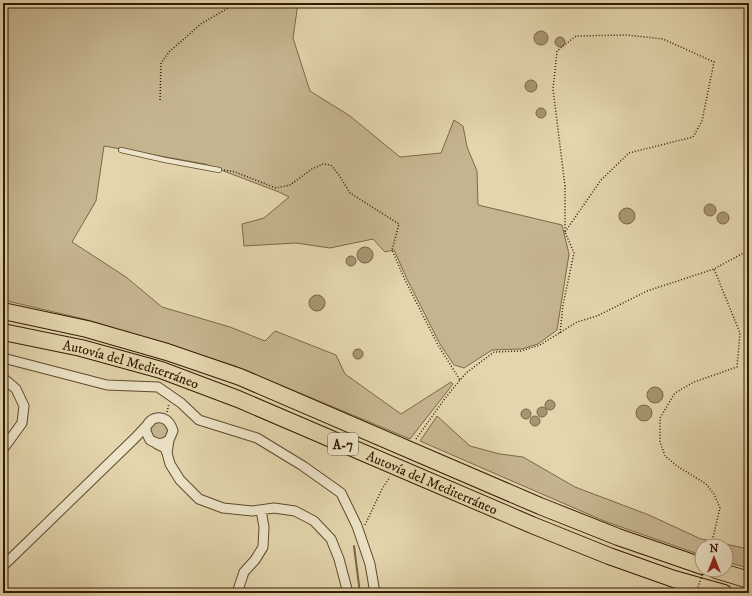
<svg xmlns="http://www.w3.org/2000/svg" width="752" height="596" font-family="'IM FELL DW Pica',serif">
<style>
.green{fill:#c5b58f;stroke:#7c6848}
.water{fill:#a79572;stroke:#796445}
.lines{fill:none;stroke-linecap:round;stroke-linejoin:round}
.stream{stroke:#796445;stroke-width:2}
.service-casing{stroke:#5f492c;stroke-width:6}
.minor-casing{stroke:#5f492c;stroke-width:11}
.motorway-casing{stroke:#331a02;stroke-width:18}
.path{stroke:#331a02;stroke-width:1.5;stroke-dasharray:1 2;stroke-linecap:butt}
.service{stroke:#ede4c9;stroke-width:4.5}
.minor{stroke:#ede4c9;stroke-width:9}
.motorway{stroke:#e3d5ac;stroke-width:16}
.path-bridge{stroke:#331a02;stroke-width:1.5;stroke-dasharray:1 2;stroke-linecap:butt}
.labels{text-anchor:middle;stroke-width:4;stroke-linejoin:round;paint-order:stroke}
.shield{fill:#ede4c9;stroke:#6b573e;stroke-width:1}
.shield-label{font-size:13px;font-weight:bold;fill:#331a02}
.street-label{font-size:14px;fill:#331a02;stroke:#ede4c9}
</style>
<rect width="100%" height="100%" fill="#e3d5ac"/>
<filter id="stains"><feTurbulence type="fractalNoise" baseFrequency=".005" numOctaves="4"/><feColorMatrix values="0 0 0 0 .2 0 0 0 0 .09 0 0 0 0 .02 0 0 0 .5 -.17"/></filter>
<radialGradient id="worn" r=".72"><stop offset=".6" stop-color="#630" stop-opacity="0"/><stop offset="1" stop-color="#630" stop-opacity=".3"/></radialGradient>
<path class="green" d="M3,3H298L293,38L310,91L350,116L400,157L441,153L454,120L463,126L467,147L477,171L478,205L562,225L569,254L557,330L538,344L522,349L492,350L464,368L454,365L440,344L407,279L394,250L385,252L373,239L330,248L296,243L244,246L242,224L264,218L289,197L279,192L205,164L104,146L96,201L72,242L126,277L162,307L230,327L265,341L275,331L336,355L345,374L401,414L451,382L453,384L410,439L235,366L88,320L3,300Z
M437,416L470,446L500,454L523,457L575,487L649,515L701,539L707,540L704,546H702L701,555L604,521L420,441Z
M150 431a9 9 0 1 1 18 0a9 9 0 1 1-18 0Z
M715,542L749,549V568L726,562V546H714Z"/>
<path class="water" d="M534 38a7 7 0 1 1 14 0a7 7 0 1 1-14 0Z
M555 42a5 5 0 1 1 10 0a5 5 0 1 1-10 0Z
M525 86a6 6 0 1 1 12 0a6 6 0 1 1-12 0Z
M536 113a5 5 0 1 1 10 0a5 5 0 1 1-10 0Z
M704 210a6 6 0 1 1 12 0a6 6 0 1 1-12 0Z
M619 216a8 8 0 1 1 16 0a8 8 0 1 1-16 0Z
M717 218a6 6 0 1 1 12 0a6 6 0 1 1-12 0Z
M357 255a8 8 0 1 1 16 0a8 8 0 1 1-16 0Z
M346 261a5 5 0 1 1 10 0a5 5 0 1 1-10 0Z
M309 303a8 8 0 1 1 16 0a8 8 0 1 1-16 0Z
M353 354a5 5 0 1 1 10 0a5 5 0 1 1-10 0Z
M647 395a8 8 0 1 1 16 0a8 8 0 1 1-16 0Z
M545 405a5 5 0 1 1 10 0a5 5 0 1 1-10 0Z
M636 413a8 8 0 1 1 16 0a8 8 0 1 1-16 0Z
M537 412a5 5 0 1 1 10 0a5 5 0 1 1-10 0Z
M521 414a5 5 0 1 1 10 0a5 5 0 1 1-10 0Z
M530 421a5 5 0 1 1 10 0a5 5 0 1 1-10 0Z"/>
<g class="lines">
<path class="stream" d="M354,546L360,593"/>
<g class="service-casing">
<path id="service" d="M121,150L165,160L219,170"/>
</g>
<g class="minor-casing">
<path id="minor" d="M3,358L107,385L158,387L181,403L199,420L257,438L303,466L341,493L357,526L370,564L375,593
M3,378L16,389L24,406L22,423L3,449
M157,444L165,448L167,453L170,464L180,480L199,499L223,508L252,511L274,508L295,511L314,521L331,539L339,559L348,593
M167,453L169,440L173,431C167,409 145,418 146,431C147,434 149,438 150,440C157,444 162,445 169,440
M3,566L135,438L151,421
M237,593L244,572L255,560L263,547L264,527L261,510"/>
</g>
<g class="motorway-casing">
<g id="motorway">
<path d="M3,311L87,329L167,352L240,377L540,506L618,537L702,566"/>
<path id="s1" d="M3,332L81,348L161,370L238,399L532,525L609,556L674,579L724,593"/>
<path d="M716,570L749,580"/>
</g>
</g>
<path class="path" d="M160,100L161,63L169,52L202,23L237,3
M224,170L235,172L276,188L290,185L312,169L323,164L331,165L339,175L350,193L399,224L392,250L405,280L438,345L460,380
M560,333L563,305L574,253L565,232V186L553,89L557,51L576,36L627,35L663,39L714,62L702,121L693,137L629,153L601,180L565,232
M167,412L169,404
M416,439L446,397L466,373L494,352L521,351L540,345L577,322L597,316L647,291L714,269L749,250
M365,525L382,489L390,477
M711,546L720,508L714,494L706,484L677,466L665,456L660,442V418L675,393L694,382L737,367L740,333L714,269"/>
<use href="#service" class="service"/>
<use href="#minor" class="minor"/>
<use href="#motorway" class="motorway"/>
<path class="path-bridge" d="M696,593L704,570"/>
</g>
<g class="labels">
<rect class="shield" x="328" y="433" width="30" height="22" rx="3"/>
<g class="shield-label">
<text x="343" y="449">A-7</text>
</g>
<g class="street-label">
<text dy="5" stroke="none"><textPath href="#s1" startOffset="132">Autovía del Mediterráneo</textPath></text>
<text dy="5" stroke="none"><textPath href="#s1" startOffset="456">Autovía del Mediterráneo</textPath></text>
</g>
</g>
<rect width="752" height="596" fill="none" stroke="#e3d5ac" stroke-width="16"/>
<rect x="4" y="4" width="744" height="588" fill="none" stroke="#331a02" stroke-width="2"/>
<rect x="8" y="8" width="736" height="580" fill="none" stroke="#331a02"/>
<g transform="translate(714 558)"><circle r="19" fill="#ede4c9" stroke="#a39379"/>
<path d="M0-3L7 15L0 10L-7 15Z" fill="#8f2418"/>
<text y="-6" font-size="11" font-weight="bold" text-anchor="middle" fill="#331a02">N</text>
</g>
<rect width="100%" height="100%" filter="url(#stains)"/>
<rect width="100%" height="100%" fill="url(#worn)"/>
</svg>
